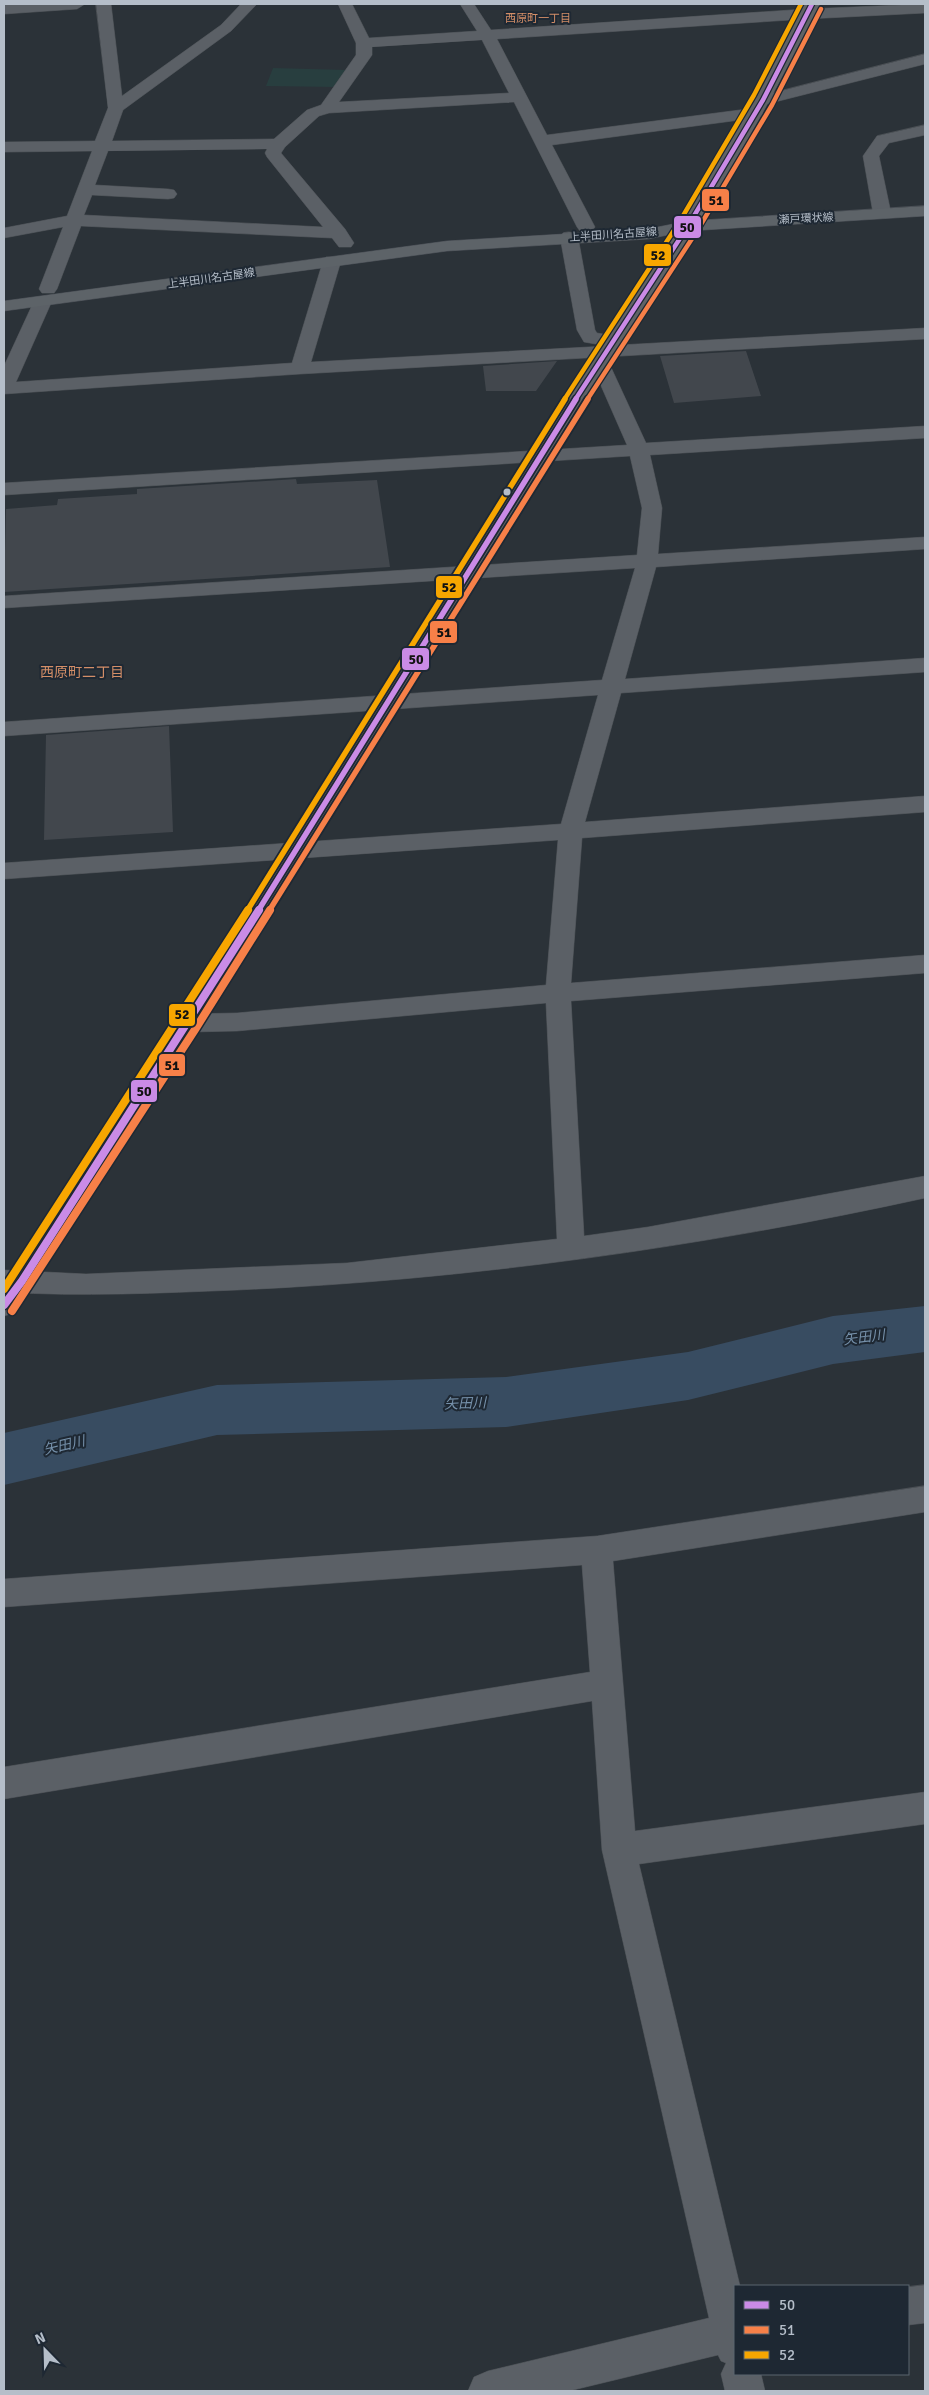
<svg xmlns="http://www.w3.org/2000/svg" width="929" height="2395" font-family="Signika,'Noto Sans JP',sans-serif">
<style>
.green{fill:#283e3f}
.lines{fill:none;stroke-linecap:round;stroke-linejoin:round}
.river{fill:#384c61;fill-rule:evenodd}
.building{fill:#42474d}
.minor-casing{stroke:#494e53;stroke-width:1}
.major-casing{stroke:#494e55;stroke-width:1}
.highway-casing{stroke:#484e53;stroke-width:1}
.minor{fill:#5b6066;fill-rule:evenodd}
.major{fill:#5d6368;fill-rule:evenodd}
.highway{fill:#606366;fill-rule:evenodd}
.bus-1-far2-casing{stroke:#1e2833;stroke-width:7}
.bus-1-far1-casing{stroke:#1e2833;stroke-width:9}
.bus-1-casing{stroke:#1e2833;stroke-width:11}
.bus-2-far2-casing{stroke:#1e2833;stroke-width:7}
.bus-2-far1-casing{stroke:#1e2833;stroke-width:9}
.bus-2-casing{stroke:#1e2833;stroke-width:11}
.bus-3-far2-casing{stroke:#1e2833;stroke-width:7}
.bus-3-far1-casing{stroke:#1e2833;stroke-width:9}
.bus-3-casing{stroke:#1e2833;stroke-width:11}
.bus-1-far2{stroke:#ca8be6;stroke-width:4.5}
.bus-1-far1{stroke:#ca8be6;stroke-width:5.5}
.bus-1{stroke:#ca8be6;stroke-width:8}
.bus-2-far2{stroke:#f78048;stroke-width:4.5}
.bus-2-far1{stroke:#f78048;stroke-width:5.5}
.bus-2{stroke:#f78048;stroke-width:8}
.bus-3-far2{stroke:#f7a600;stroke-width:4.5}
.bus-3-far1{stroke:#f7a600;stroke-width:5.5}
.bus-3{stroke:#f7a600;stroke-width:8}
.bus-dot{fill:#b5bec9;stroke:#1e2833;stroke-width:2}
.labels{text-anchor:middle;stroke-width:4;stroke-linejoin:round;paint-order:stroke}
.far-neighbourhood-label{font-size:11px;fill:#d38e67;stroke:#1e2833}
.far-street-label{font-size:11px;fill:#b5bec9;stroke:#1e2833}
.neighbourhood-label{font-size:14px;fill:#d38e67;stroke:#1e2833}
.water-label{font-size:14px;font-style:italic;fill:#7691ab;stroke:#1e2833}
.line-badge{stroke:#1e2833;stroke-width:2}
.pale-badge-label{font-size:14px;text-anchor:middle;font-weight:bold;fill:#111}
</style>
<rect width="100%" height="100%" fill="#2b3238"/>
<path class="green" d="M273,68L347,70L335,87L266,86Z"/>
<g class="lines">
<path class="river" d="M925,1306V1352L833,1364L688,1400L506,1427L217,1435L4,1485V1433L217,1385L506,1377L688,1352L833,1316Z"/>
</g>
<path class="building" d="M746,351L761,396L674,403L660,356Z
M557,361L536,391H486L483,366Z
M296,479L297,484L377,480L390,567L4,592L6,509L57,505L58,499L137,494V489Z
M169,726L173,832L44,840L46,735Z"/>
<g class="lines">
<g class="minor-casing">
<path id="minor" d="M4,4H85L77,9L4,14Z
M96,4H111L122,96L221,25L241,4H257L231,31L123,110L112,141L274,139L307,110L321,105L356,55V43L338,4H352L369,38L477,31L460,4H474L491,30L806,9L925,4V13L806,19L497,39L547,135L755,108L761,110L763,113L761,116L755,118L552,145L595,227L592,231H580L577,227L514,102L329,113L319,116L285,147L281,153L345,229L354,243L351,247H339L332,238L81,226L57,289L54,293H42L39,289L63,227L4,238V228L67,216L92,151L4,152V142L95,141L108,108ZM482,40L509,93L339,102L372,55V47ZM267,149L265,153L267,157L323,227L84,215L92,195L168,199L174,198L177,194L174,190L168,189L95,185L108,151Z
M925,54V64L763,105L757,103L755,100L757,97Z
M925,125V135L889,143L879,156L891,213L888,217H876L873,213L863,156L877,136Z
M569,232L575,233L578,237L595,330L597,333L621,337L623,341L620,345L925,328V339L300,374L4,394V366L34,301L37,297H49L52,301L16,382L292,363L323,261L326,257H338L341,261L311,362L607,346L584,342L577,330L560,237L563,233Z
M600,357L607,359L609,363L646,443L925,426V438L650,455L662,508L658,554L925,537V549L656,567L625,679L925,658V672L621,693L585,822L925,796V812L582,838L571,983L925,955V973L571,1001L584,1236L648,1227L925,1176V1198C701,1247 467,1280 237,1290C159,1293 82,1297 4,1292V1270L86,1274L347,1263L557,1239L546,1003L237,1031L188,1032L179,1030L175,1023L179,1016L188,1014L237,1013L546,985L558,840L4,879V863L561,824L598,695L4,736V722L602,680L635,568L4,608V596L637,555L642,508L630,456L4,495V483L627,445L591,363L593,359Z
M925,1486V1512L613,1561L635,1831L925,1792V1824L639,1864L740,2286H735V2374H761L765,2391H725L721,2374L726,2363L721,2361L718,2355L569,2391H468L474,2377L488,2371L709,2318L602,1850L592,1701L4,1799V1767L590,1672L582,1565L4,1607V1579L597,1536Z
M925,2285V2323L908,2325V2287Z"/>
</g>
<g class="major-casing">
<path id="major" d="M925,206V216L688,231L648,239L447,251L4,311V301L447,241L648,229L688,221Z"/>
</g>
<g class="highway-casing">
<path id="highway" d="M804,4H820C781,81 740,156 695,229C646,306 594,381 548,459C380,738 207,1014 32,1289L14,1313L4,1316V1284L179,1016L461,571L530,455L679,226L755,100Z"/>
</g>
<use href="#minor" class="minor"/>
<use href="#major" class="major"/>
<use href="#highway" class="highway"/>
<g class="bus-1-far2-casing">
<path id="bus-1-far2" d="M575,400L688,226L763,100L812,4"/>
</g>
<g class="bus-1-far1-casing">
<path id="bus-1-far1" d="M258,911L576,399"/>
</g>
<g class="bus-1-casing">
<path id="bus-1" d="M4,1305L22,1281L259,910"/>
</g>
<g class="bus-2-far2-casing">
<path id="bus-2-far2" d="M587,400L697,231L772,105L821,9"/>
</g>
<g class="bus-2-far1-casing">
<path id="bus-2-far1" d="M269,911L588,399"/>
</g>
<g class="bus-2-casing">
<path id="bus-2" d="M12,1311L196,1028L270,910"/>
</g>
<g class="bus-3-far2-casing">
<path id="bus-3-far2" d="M564,400L680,221L754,95L801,4"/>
</g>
<g class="bus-3-far1-casing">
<path id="bus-3-far1" d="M247,911L565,399"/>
</g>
<g class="bus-3-casing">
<path id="bus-3" d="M4,1289L248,910"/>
</g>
<use href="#bus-1-far2" class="bus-1-far2"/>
<use href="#bus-1-far1" class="bus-1-far1"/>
<use href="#bus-1" class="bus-1"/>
<use href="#bus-2-far2" class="bus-2-far2"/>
<use href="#bus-2-far1" class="bus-2-far1"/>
<use href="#bus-2" class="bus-2"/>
<use href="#bus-3-far2" class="bus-3-far2"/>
<use href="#bus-3-far1" class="bus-3-far1"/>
<use href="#bus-3" class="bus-3"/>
</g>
<circle class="bus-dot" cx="507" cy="492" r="4.5"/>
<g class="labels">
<g class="far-neighbourhood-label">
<text x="538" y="22">西原町一丁目</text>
</g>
<g class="far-street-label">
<text transform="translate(806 218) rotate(-3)" y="4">瀬戸環状線</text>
<text transform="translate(613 234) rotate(-4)" y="4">上半田川名古屋線</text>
<text transform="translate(211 278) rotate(-8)" y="4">上半田川名古屋線</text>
</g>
<g class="neighbourhood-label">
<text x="82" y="677">西原町二丁目</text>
</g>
<g class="water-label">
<text transform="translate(864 1337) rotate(-7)" y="5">矢田川</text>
<text transform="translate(465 1403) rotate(-2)" y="5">矢田川</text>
<text transform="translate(64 1445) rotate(-13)" y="5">矢田川</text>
</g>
</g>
<g class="line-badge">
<rect x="701" y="188" width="29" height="24" rx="5" fill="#f78048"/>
<rect x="673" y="215" width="29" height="24" rx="5" fill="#ca8be6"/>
<rect x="643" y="243" width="29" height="24" rx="5" fill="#f7a600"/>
<rect x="435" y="575" width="28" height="24" rx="5" fill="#f7a600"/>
<rect x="429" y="620" width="29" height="24" rx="5" fill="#f78048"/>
<rect x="401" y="647" width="29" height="24" rx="5" fill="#ca8be6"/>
<rect x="168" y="1003" width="28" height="24" rx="5" fill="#f7a600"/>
<rect x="158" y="1053" width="28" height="24" rx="5" fill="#f78048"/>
<rect x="130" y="1079" width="28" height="24" rx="5" fill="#ca8be6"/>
</g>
<g class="pale-badge-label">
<text x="716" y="205">51</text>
<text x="687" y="232">50</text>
<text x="658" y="260">52</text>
<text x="449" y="592">52</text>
<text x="444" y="637">51</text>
<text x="416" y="664">50</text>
<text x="182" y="1019">52</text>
<text x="172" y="1070">51</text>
<text x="144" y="1096">50</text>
</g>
<rect width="929" height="2395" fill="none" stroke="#b5bec9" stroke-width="10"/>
<rect x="734" y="2285" width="175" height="90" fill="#1e2833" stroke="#5a646f"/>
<rect x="744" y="2301" width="25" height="8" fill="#ca8be6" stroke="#5a646f"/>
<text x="779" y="2310" font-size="15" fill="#b5bec9">50</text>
<rect x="744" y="2326" width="25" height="8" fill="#f78048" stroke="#5a646f"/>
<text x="779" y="2335" font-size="15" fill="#b5bec9">51</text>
<rect x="744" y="2351" width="25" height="8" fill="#f7a600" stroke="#5a646f"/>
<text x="779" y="2360" font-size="15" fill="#b5bec9">52</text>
<g transform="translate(45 2350) rotate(337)" stroke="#1e2833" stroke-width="4" paint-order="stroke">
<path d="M0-4L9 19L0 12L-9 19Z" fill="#b5bec9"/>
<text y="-8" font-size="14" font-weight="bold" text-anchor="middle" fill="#b5bec9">N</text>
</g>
</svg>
